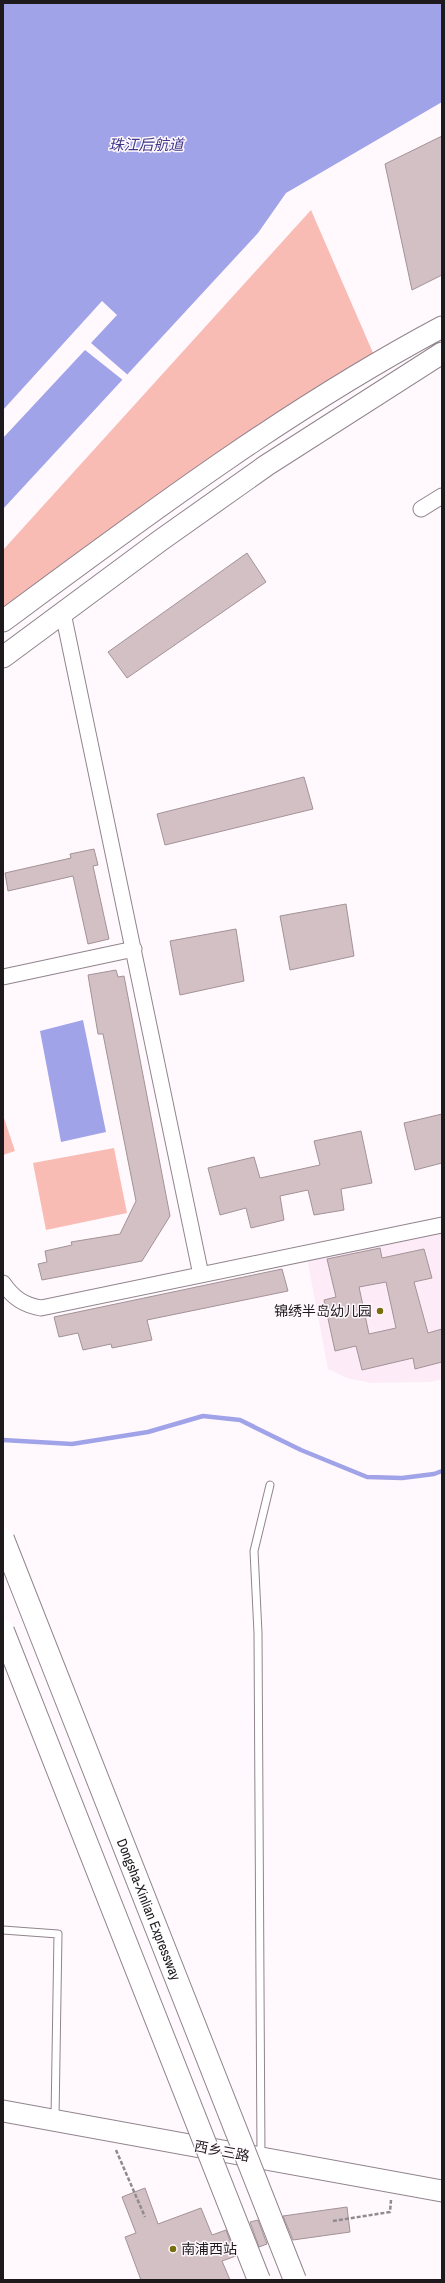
<svg xmlns="http://www.w3.org/2000/svg" width="445" height="2283" font-family="'Archivo Narrow','Noto Sans SC',sans-serif">
<style>
.built{fill:#fdecf8}
.green{fill:#f9bcb5}
.water{fill:#a1a3e9}
.pier{fill:#fff9fd}
.lines{fill:none;stroke-linecap:round;stroke-linejoin:round}
.stream{stroke:#a1a3e9;stroke-width:4.5}
.building{fill:#d2c0c5;stroke:#a39296;fill-rule:evenodd}
.lane-casing{stroke:#91848d;stroke-width:9}
.street-casing{stroke:#91848d;stroke-width:17}
.secondary-casing{stroke:#91848d;stroke-width:23}
.path{stroke:#908b8f;stroke-width:2.5;stroke-dasharray:4 2;stroke-linecap:butt}
.lane{stroke:#fff;stroke-width:7}
.street{stroke:#fff;stroke-width:15}
.secondary{stroke:#fff;stroke-width:21}
.highway-bridge-casing{stroke:#91848d;stroke-width:24;stroke-linecap:butt}
.highway-bridge{stroke:#fff;stroke-width:22}
.poi-dot{fill:#766f0e;stroke:#fff9fd;stroke-width:1.5}
.labels{text-anchor:middle;stroke-width:3;stroke-linejoin:round;paint-order:stroke}
.poi-label{font-size:14px;fill:#1e191d;stroke:#fff9fd;text-anchor:end}
.street-label{font-size:14px;fill:#1e191d;stroke:#fff9fd}
.water-label{font-size:15px;font-style:italic;fill:#3e3788;stroke:#fff9fd}
</style>
<rect width="100%" height="100%" fill="#fff9fd"/>
<path class="built" d="M442,1225V1379L431,1382L371,1383L347,1378L328,1369L306,1253Z"/>
<path class="green" d="M311,210L377,362L3,621V550Z
M3,1115L15,1151L3,1155Z
M114,1148L127,1213L46,1230L33,1163Z"/>
<path class="water" d="M3,3H442V102L286,193L258,233L3,509Z
M83,1020L106,1132L61,1142L40,1031Z"/>
<path class="pier" d="M102,301L117,315L91,343L129,376L124,381L85,350L3,438V410Z"/>
<g class="lines">
<path class="stream" d="M3,1440L72,1444L148,1432L203,1416L240,1420L301,1450L367,1477L402,1478L434,1474L442,1471"/>
</g>
<path class="building" d="M442,136V275L412,290L385,164Z
M247,553L266,582L127,678L108,652Z
M304,777L313,809L165,845L157,814Z
M94,849L98,865L93,866L109,939L88,944L73,876L8,891L5,873L71,858L70,854Z
M346,904L354,956L290,970L280,916Z
M236,929L244,981L180,995L170,941Z
M116,970L118,977L124,976L170,1216L142,1261L42,1280L38,1264L47,1262L45,1251L72,1245L71,1242L120,1234L136,1201L103,1034H98L88,975Z
M442,1114V1163L415,1170L404,1123Z
M361,1131L372,1183L341,1189L344,1210L314,1215L308,1190L280,1196L284,1220L251,1228L246,1208L220,1215L208,1168L254,1157L260,1178L320,1165L314,1141Z
M380,1248L382,1258L424,1249L432,1278L414,1282L428,1333L442,1329V1362L415,1369L413,1358L362,1370L356,1346L335,1351L324,1300L336,1297L327,1259ZM386,1282L396,1328L369,1334L359,1287Z
M282,1269L288,1291L147,1320L152,1340L112,1348L111,1344L83,1350L78,1333L59,1337L54,1317Z
M145,2188L158,2224L201,2208L212,2235L226,2230L236,2256L222,2261L230,2280H141L125,2237L136,2233L122,2197Z
M347,2207L350,2232L293,2240L283,2216Z
M258,2220L267,2244L259,2247L250,2222Z"/>
<g class="lines">
<g class="lane-casing">
<path id="lane" d="M3,1930L58,1934L55,2118
M261,2157L258,1633L254,1551L270,1485"/>
</g>
<g class="street-casing">
<path id="street" d="M421,509L442,496
M63,613L201,1275
M3,977L134,949
M3,1283C13,1298 24,1305 41,1308L442,1225"/>
</g>
<g class="secondary-casing">
<path id="secondary" d="M3,621C145,516 286,410 442,327
M3,657L161,540L267,465L442,353
M3,2111L442,2191"/>
</g>
<path class="path" d="M116,2150L145,2217
M333,2221L390,2212L391,2200"/>
<use href="#lane" class="lane"/>
<use href="#street" class="street"/>
<use href="#secondary" class="secondary"/>
<g class="highway-bridge-casing">
<g id="highway-bridge">
<path id="s1" d="M3,1539L295,2280"/>
<path d="M3,1631L259,2280"/>
</g>
</g>
<use href="#highway-bridge" class="highway-bridge"/>
</g>
<g class="poi-dot">
<circle cx="380" cy="1311" r="4"/>
<circle cx="173" cy="2249" r="4"/>
</g>
<g class="labels">
<g class="poi-label">
<text x="372" y="1316">锦绣半岛幼儿园</text>
<text x="181" y="2254" text-anchor="start">南浦西站</text>
</g>
<g class="street-label">
<text dy="5" stroke="none"><textPath href="#s1" startOffset="398">Dongsha-Xinlian Expressway</textPath></text>
<text transform="translate(222 2151) rotate(11)" y="5">西乡三路</text>
</g>
<g class="water-label">
<text x="146" y="150">珠江后航道</text>
</g>
</g>
<rect width="445" height="2283" fill="none" stroke="#1e191d" stroke-width="8"/>
</svg>
